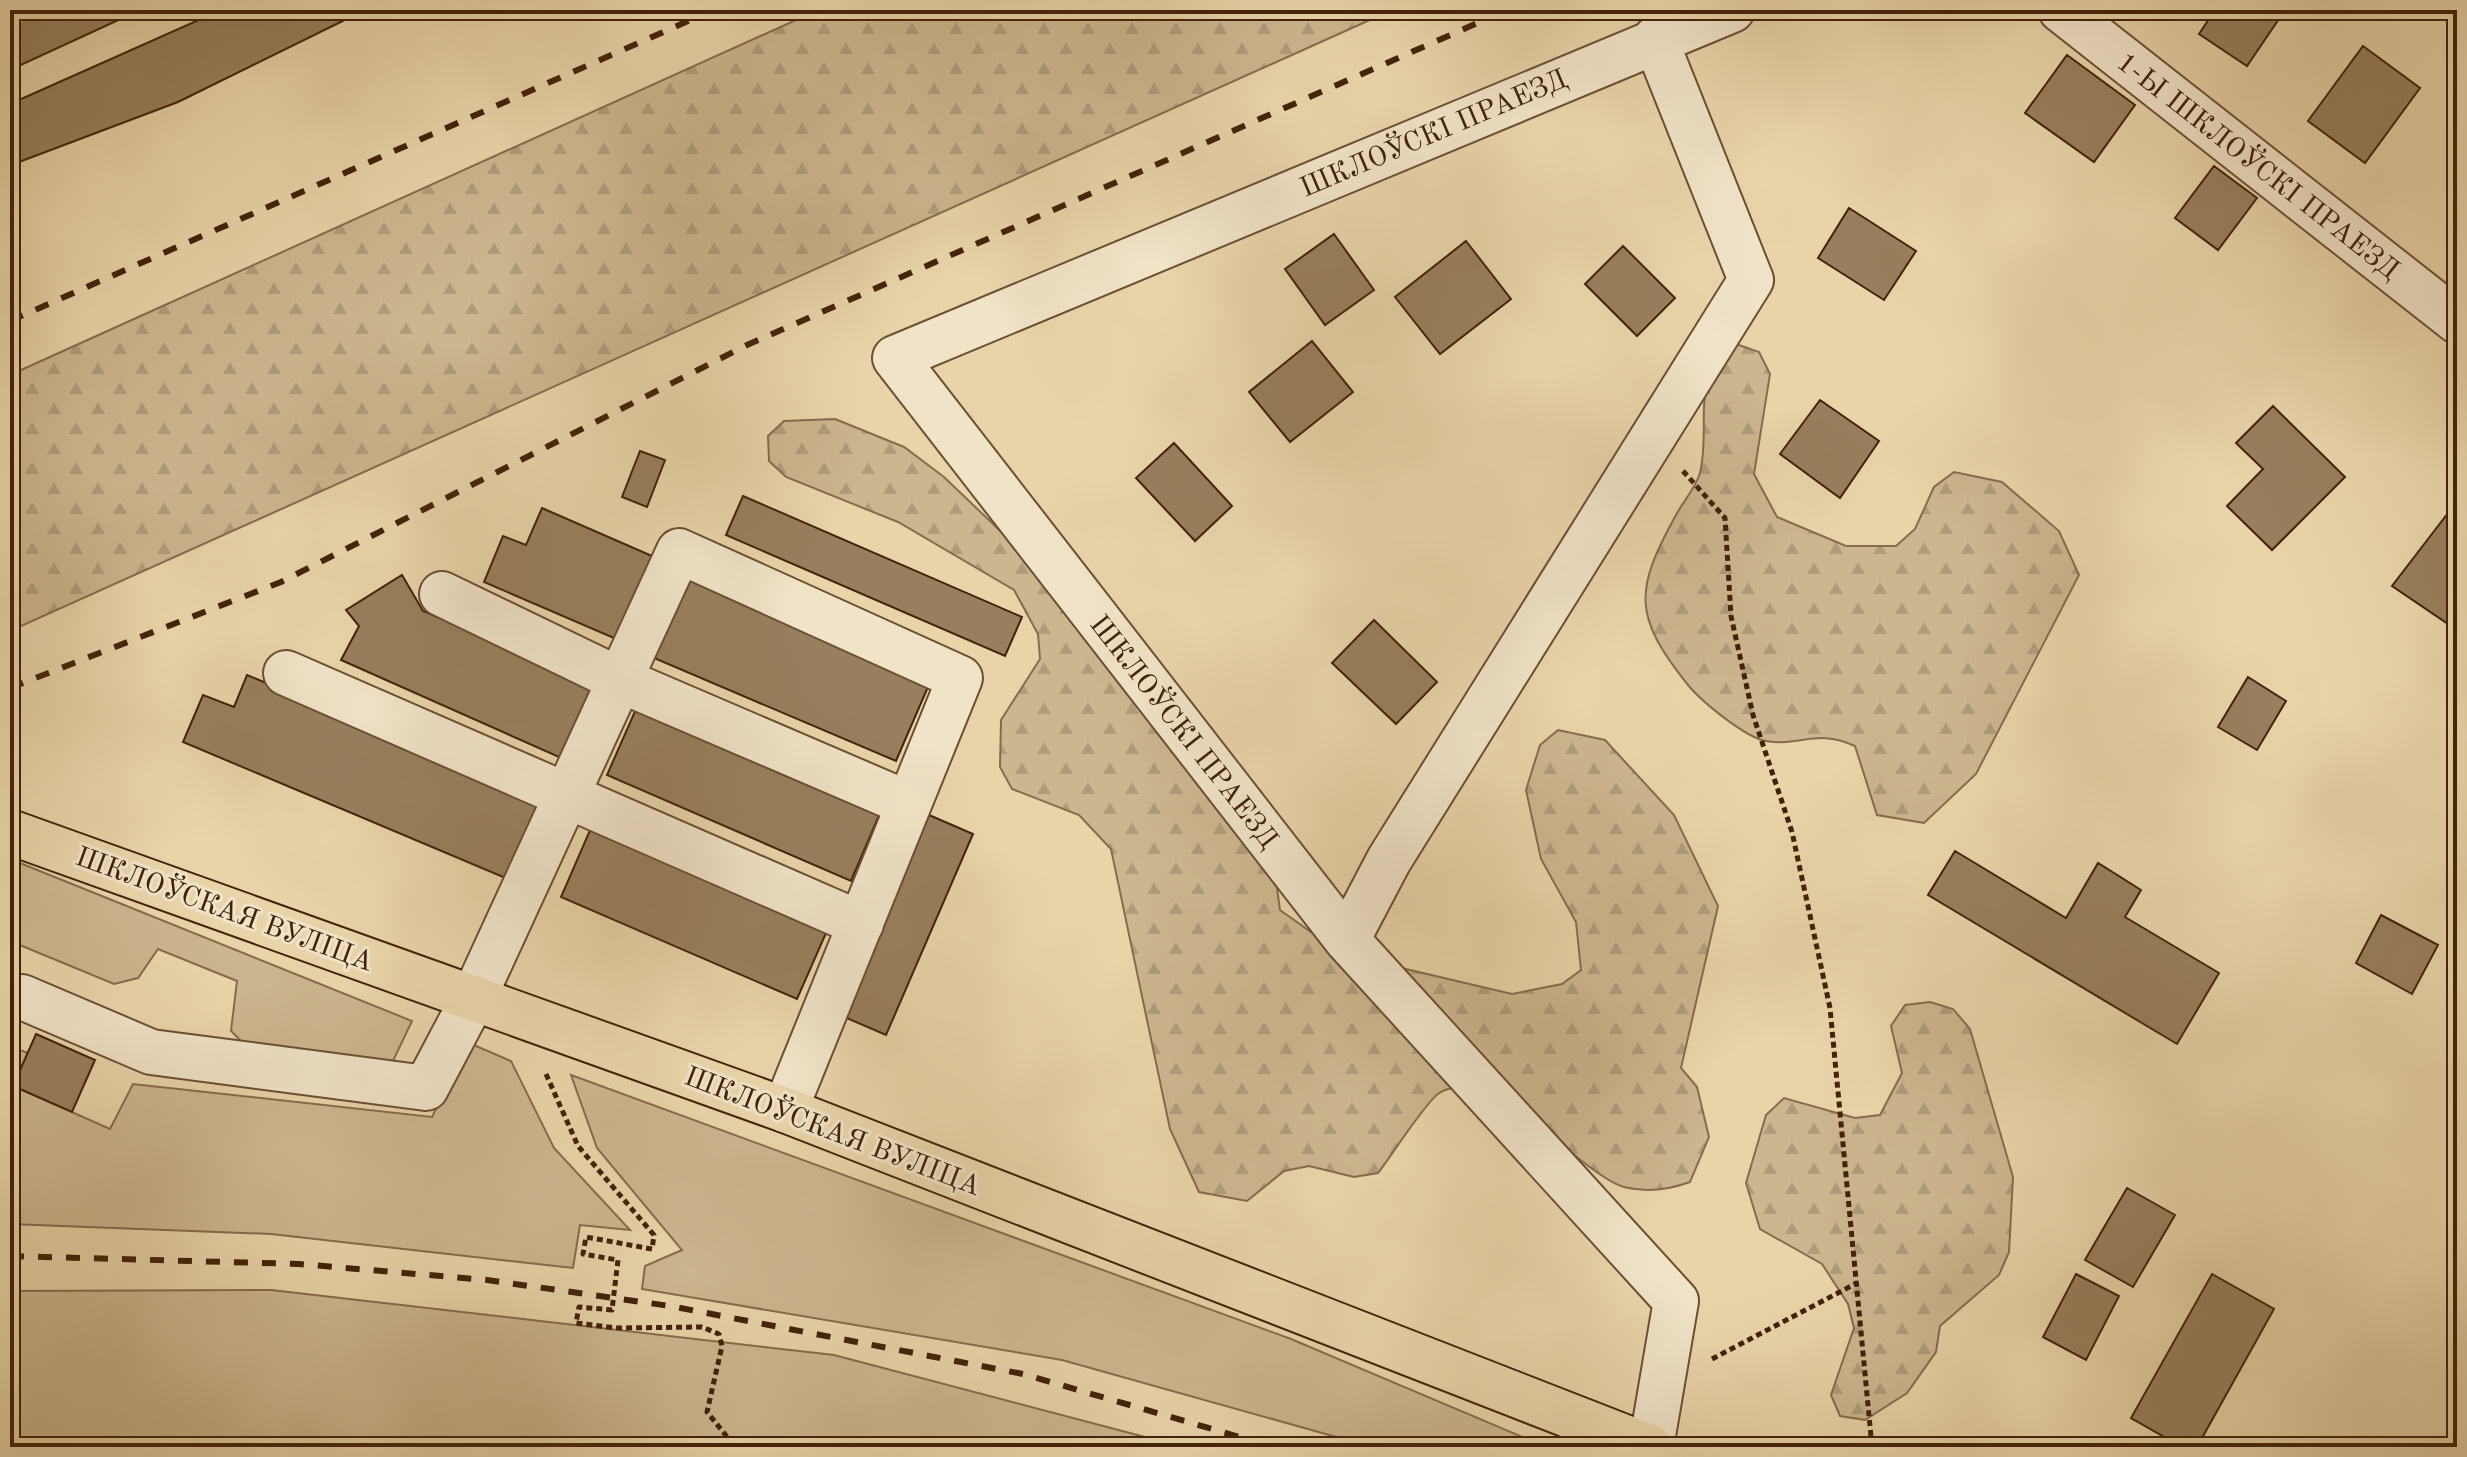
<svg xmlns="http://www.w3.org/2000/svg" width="2467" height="1457" font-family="'Old Standard TT',serif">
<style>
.grass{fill:#ccb68f;stroke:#866c4c;stroke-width:2}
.forest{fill:url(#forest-firs);stroke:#866c4c;stroke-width:2}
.building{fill:#987f5d;stroke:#41230a;stroke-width:2}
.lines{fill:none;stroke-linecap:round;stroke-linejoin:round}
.minor-casing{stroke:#6b4f32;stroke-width:48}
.major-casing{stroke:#41230a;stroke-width:48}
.path{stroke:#41230a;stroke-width:5;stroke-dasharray:6 4;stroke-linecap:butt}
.minor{stroke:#f1e3c8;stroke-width:44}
.major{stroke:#e9d4aa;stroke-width:44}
.rail{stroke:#41230a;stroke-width:6;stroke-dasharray:14 14;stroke-linecap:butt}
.labels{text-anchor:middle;stroke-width:6;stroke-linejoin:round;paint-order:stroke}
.street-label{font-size:28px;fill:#41230a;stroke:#f1e3c8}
</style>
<defs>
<pattern id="forest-firs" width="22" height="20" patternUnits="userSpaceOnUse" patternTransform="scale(2)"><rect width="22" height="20" fill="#ccb68f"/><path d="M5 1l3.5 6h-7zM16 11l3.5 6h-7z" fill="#b09c7a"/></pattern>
</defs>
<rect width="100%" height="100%" fill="#e9d4aa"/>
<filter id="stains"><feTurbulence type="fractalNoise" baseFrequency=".0025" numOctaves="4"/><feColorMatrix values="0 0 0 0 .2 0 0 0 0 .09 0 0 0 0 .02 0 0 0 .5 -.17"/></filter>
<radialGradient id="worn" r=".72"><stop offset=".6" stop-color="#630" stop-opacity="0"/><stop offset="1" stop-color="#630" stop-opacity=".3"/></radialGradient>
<path class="grass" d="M10,859L412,1021L393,1061L246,1046L231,1031L237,981L158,949L138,978L114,984L10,941Z
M469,1043L511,1061L554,1148L630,1230L580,1225L573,1268L271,1234L10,1224V1046L28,1053L13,1086L110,1129L133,1084L432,1117Z
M571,1075L1291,1339L1546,1447H1372L1062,1360L642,1289L645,1266L682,1250L597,1148Z
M271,1290L834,1355L1183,1447H10V1291Z"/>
<path class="forest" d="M818,10H1392L10,631V375Z
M1736,344L1759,352L1770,374L1754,474L1777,517L1846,546H1896L1915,529L1934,487L1954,472L2002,482L2059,531L2079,575L1976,774L1924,823L1877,815L1855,746C1816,728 1801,747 1766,741C1746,738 1701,701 1688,685C1633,616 1634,591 1676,515C1683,502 1696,487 1700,473C1712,422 1687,384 1736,344Z
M835,419L904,447L944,477L1164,688L1273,859L1280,910L1342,954L1512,994L1562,984L1581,970L1576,922L1541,859L1526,790L1540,745L1558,730L1605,740L1674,815L1718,906L1681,1068L1697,1087L1709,1137L1690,1182C1668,1190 1647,1193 1624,1187C1583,1176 1486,1060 1438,1094C1425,1103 1390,1158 1378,1173L1354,1177L1309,1166L1284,1171L1247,1201L1199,1192L1170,1129L1111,849L1079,815L1012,789L1000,767L1001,720L1040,659L1038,634L1014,590L898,522L786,477L769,461L768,436L784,421Z
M1930,1002L1953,1009L1970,1029L2013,1177L2009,1252L1999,1275L1940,1326L1936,1352L1907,1393L1865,1420L1840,1416L1831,1395L1854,1328L1848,1304L1822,1264L1760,1229L1746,1183L1766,1115L1784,1098L1855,1118L1880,1115L1902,1073L1891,1026L1905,1005Z"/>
<path class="building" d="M10,10H140L10,70Z
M221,10H365L178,102L11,165L10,104Z
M2215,10H2285L2247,66L2199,34Z
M2363,46L2420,88L2365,163L2308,121Z
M2067,55L2135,105L2094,162L2025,113Z
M2214,166L2257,198L2218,250L2175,218Z
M1849,208L1916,251L1884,300L1818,258Z
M1334,234L1374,290L1325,325L1285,269Z
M1466,241L1511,299L1440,354L1395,297Z
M1623,246L1675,298L1637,336L1585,284Z
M1312,341L1353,392L1290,442L1249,392Z
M1820,400L1879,441L1840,498L1780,454Z
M2273,406L2345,477L2272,550L2227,506L2263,469L2236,443Z
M1174,443L1232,506L1195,541L1136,478Z
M640,451L665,460L647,507L622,497Z
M743,496L1022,617L1005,656L726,535Z
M542,508L659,559L623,642L484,582L503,536L526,545Z
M2457,510V630L2392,586L2448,513Z
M691,570L934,673L896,761L654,658Z
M402,575L423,611L602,686L568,761L341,660L359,626L346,610Z
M1374,620L1437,682L1396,724L1332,663Z
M247,675L549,802L515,882L183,742L203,695L234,707Z
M2248,677L2286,701L2257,750L2218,727Z
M640,700L883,806L851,881L607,775Z
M929,815L973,834L886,1035L842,1016Z
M594,821L830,924L797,999L561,897Z
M1955,851L2066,918L2098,863L2141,890L2125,917L2219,973L2177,1044L1928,895Z
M2381,915L2438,945L2412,994L2356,963Z
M36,1034L95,1060L72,1112L13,1086Z
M2127,1188L2175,1215L2133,1287L2085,1260Z
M2076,1274L2119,1296L2086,1360L2043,1337Z
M2212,1274L2274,1309L2197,1447H2182L2131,1418Z"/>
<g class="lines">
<g class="minor-casing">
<path id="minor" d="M2061,10L2457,321
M442,594L620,680L909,804
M286,673L861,924
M1347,940L1389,860L1751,280L1655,39
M22,997L151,1052L426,1088L474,997L679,551L960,678L785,1110
M1651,1447L1676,1301L1347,940L895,358L1732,10"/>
</g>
<g class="major-casing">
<path id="major" d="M10,832L785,1110L1650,1447"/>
</g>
<path class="path" d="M1683,471L1725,518L1731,616L1753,715L1792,832L1830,1008L1872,1447
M546,1074L578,1146L654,1235L652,1249L586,1237L583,1254L618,1260L612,1310L579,1307L576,1323L616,1328L702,1327L719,1334L722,1346L707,1412L728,1438L747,1447
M1712,1359L1857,1283"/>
<use href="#minor" class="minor"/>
<use href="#major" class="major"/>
<path class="rail" d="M10,321L713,10
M10,688L281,582L747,345L1507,10
M10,1256L299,1264L487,1280L670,1306L1023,1374L1274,1447"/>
</g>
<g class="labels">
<g class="street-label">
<text transform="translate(1433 132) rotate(-23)" y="10">ШКЛОЎСКІ ПРАЕЗД</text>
<text transform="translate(2259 165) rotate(38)" y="10">1-Ы ШКЛОЎСКІ ПРАЕЗД</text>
<text transform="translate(1185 731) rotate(52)" y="10">ШКЛОЎСКІ ПРАЕЗД</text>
<text transform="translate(225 908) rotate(20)" y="10">ШКЛОЎСКАЯ ВУЛІЦА</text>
<text transform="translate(833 1130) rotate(21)" y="10">ШКЛОЎСКАЯ ВУЛІЦА</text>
</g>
</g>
<rect width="2467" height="1457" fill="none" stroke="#e9d4aa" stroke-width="40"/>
<rect x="12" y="12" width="2443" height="1433" fill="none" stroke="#41230a" stroke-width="4"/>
<rect x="20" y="20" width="2427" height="1417" fill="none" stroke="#41230a" stroke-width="2"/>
<rect width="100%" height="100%" filter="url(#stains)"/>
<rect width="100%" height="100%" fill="url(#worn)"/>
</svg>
